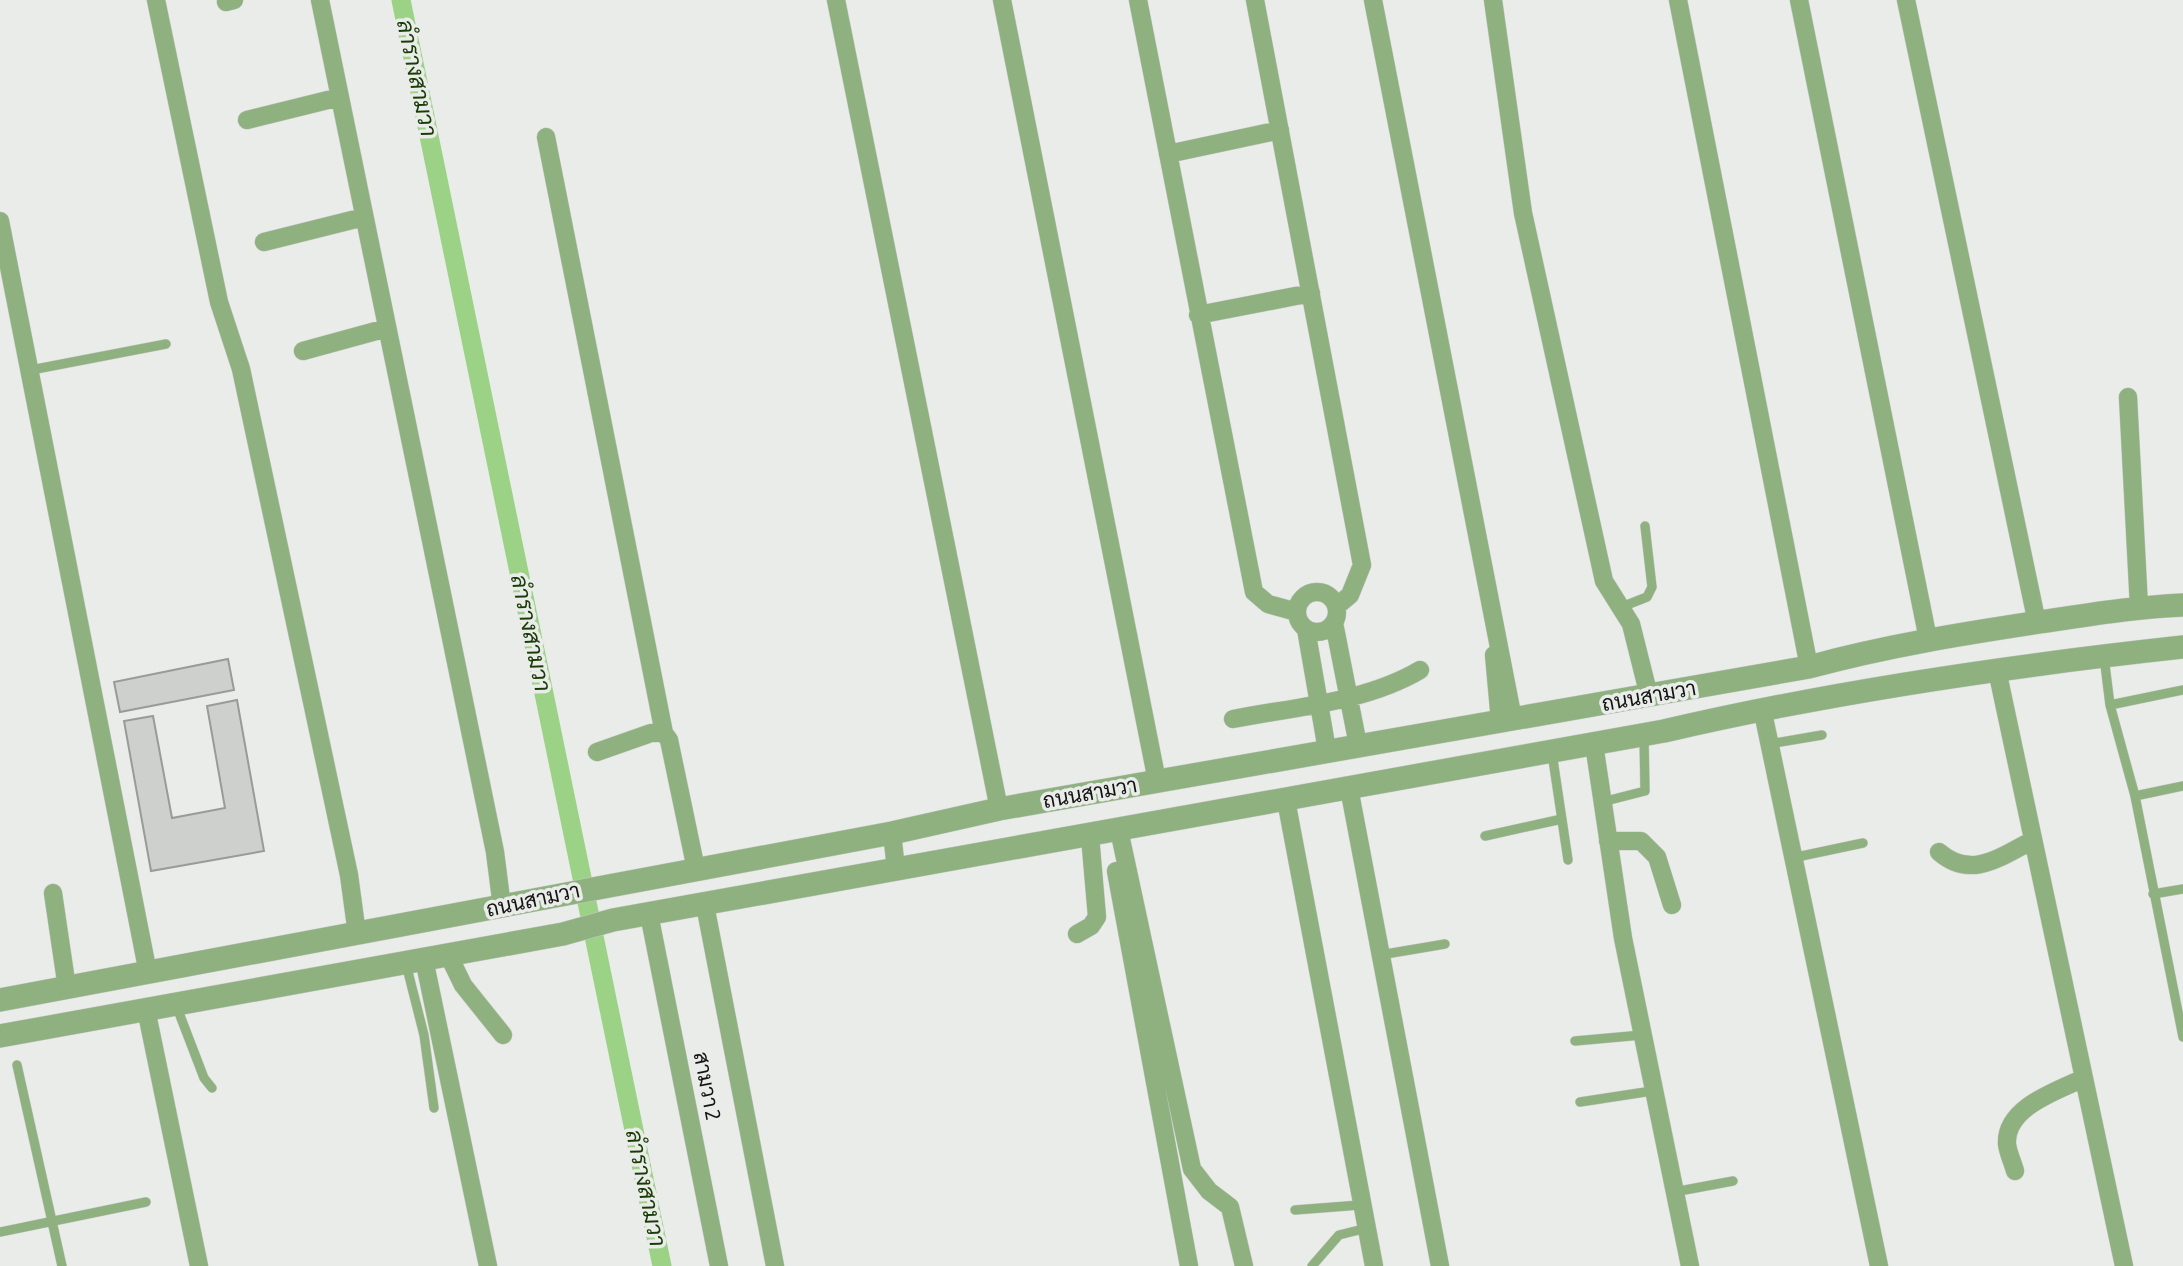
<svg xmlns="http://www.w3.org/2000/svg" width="2183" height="1266" font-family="'Asap Condensed',Sarabun,sans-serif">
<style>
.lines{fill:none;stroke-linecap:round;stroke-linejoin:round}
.canal{stroke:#9cd285;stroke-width:19}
.building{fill:#cdd0cd;stroke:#989b98;stroke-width:2}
.service-casing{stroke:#c7c9c7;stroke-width:10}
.minor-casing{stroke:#c7c9c7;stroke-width:19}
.tertiary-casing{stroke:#c7c9c7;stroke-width:24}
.service{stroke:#8eb17f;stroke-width:9}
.minor{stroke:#8eb17f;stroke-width:18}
.tertiary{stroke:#8eb17f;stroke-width:23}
.labels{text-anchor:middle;stroke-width:7;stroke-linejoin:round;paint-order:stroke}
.street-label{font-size:21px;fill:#141413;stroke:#e9ece9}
.water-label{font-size:23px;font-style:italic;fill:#1a3c06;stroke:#e9ece9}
</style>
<rect width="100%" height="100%" fill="#e9ece9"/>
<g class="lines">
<path class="canal" d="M401,0L662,1266"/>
</g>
<path class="building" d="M228,659L234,690L120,712L114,682Z
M237,700L264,851L151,871L124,721L153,716L172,818L225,808L207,706Z"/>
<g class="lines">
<g class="service-casing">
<path id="service" d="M31,370L166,344
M1619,608L1647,597L1652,587L1645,526
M2104,657L2110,705L2135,796L2183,1037
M2110,705L2183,690
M1769,744L1822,735
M1552,753L1568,860
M2135,796L2183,786
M1602,802L1645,791L1644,737
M1485,836L1562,819
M1792,858L1863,843
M2153,894L2183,889
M1380,955L1445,944
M406,964L424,1035L434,1108
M176,1005L204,1078L212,1088
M1575,1041L1642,1035
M17,1065L62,1266
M1580,1102L1652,1091
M1674,1192L1733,1181
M1295,1210L1360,1205
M0,1232L146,1202
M1312,1266L1339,1235L1367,1228"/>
</g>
<g class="minor-casing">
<path id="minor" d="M156,0L219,302L241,369L349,875L357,934
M320,0L495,852L502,907
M836,0L999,809
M1002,0L1157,781
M1138,0L1254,592L1268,604L1297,612
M1255,0L1362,565L1350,595L1337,606
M1373,0L1513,719
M1493,0L1523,213L1604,581L1631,624L1649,696
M1678,0L1809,667
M1799,0L1928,639
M1906,0L2037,623
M226,2L234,0
M247,120L340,97
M546,137L664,733
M1168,154L1280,130
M0,221L148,973
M264,242L364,217
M1198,315L1311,293
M303,351L387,328
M2128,397L2139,607
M1297 612a20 20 0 1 1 40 0a20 20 0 1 1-40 0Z
M1334,623L1358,745
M1306,629L1327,750
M1494,655L1500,721
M1997,670L2124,1266
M1762,708L1879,1266
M1233,719C1295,707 1366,702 1420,670
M1594,744L1623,938L1690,1266
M597,752L651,733H664L669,740L696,869
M1349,788L1440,1266
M1286,800L1374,1266
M1119,830L1192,1169L1209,1191L1230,1207L1244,1266
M892,833L896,869
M1608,841H1641L1657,857L1672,905
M1939,852C1971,880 2000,857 2033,840
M1116,871L1189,1266
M53,893L67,988
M705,905L775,1266
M649,914L719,1266
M1077,934L1091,926L1097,917L1090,836
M448,954L463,985L503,1035
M424,959L488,1266
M146,1009L199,1266
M2015,1171C2013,1163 2008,1153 2007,1144C2005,1107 2057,1091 2084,1078"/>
</g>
<g class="tertiary-casing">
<path id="tertiary" d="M0,1000L892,833L999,809L1809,667C1886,646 1961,634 2040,622C2088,615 2135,607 2183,605
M0,1036L563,934L613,920L1664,731C1835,691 2008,666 2183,647"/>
</g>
<use href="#service" class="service"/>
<use href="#minor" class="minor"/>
<use href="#tertiary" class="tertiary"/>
</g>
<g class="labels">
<g class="street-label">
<text transform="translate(1649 696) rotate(-10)" y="7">ถนนสามวา</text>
<text transform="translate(1090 793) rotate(-10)" y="7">ถนนสามวา</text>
<text transform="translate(533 900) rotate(-12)" y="7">ถนนสามวา</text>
<text transform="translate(707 1086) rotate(79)" y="7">สามวา 2</text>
</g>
<g class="water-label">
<text transform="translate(417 78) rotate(78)" y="8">ลำรางสามวา</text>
<text transform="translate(531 633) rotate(78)" y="8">ลำรางสามวา</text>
<text transform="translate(646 1188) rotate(78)" y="8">ลำรางสามวา</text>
</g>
</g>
</svg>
